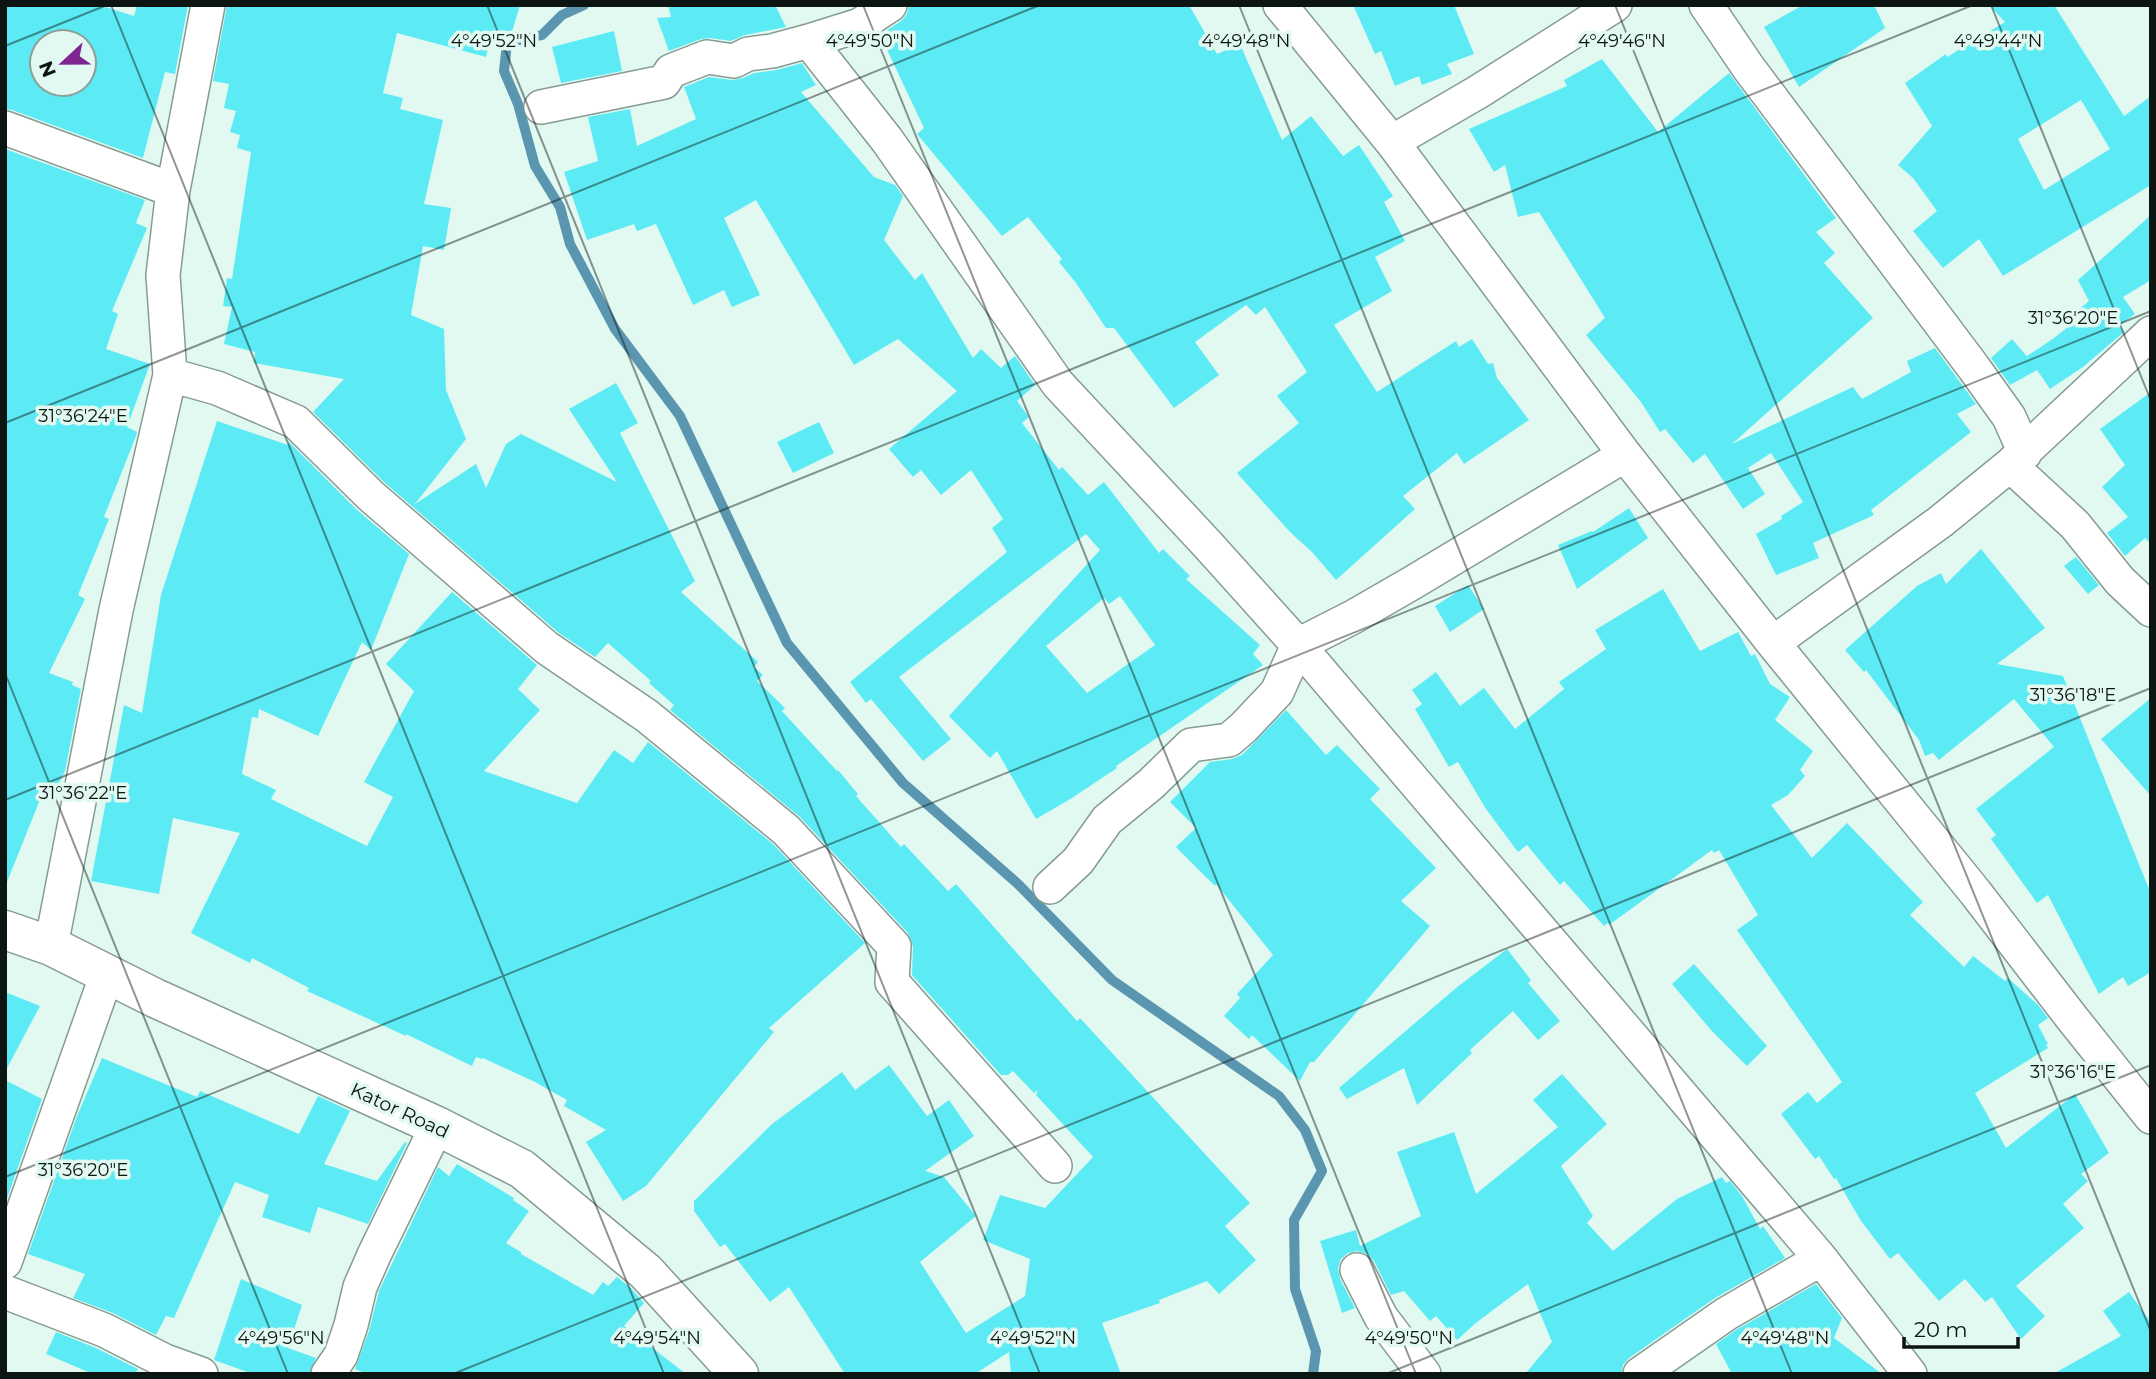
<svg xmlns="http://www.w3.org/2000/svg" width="2156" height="1379" font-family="Montserrat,sans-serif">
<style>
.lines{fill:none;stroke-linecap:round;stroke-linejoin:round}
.stream{stroke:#5b96b1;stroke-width:10}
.building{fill:#5cebf4;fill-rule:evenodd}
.minor-casing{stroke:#869b93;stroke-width:36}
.secondary-casing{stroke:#869b93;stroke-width:41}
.minor{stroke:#fff;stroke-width:33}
.secondary{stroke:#fff;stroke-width:38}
.ticks{fill:none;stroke:#0d1512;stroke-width:2;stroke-opacity:0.45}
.labels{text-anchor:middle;stroke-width:7;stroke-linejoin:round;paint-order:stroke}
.street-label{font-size:19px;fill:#0d1512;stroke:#e2f9f1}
.ticks-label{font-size:18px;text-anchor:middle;fill:#0d1512;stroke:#e2f9f1;stroke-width:7;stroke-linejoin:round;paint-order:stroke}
</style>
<rect width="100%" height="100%" fill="#e2f9f1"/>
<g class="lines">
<path class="stream" d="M584,5L562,15L542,35L507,43L504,71L518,104L535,166L560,207L570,244L615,329L680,416L787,643L903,783L1018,884L1112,980L1279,1096L1305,1130L1322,1171L1294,1220L1295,1289L1316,1351L1313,1374"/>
</g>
<path class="building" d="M5,5H99L134,16L137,5H188L175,74L165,72L143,158L12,110L5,109ZM42,42H84V84H42Z
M227,5H520L509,42L491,37L486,57L397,33L383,93L403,98L400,109L443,120L424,204L451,208L444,250L423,246L411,315L444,329L446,390L466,439L415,504L476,464L486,488L506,444L521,434L617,482L569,409L616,383L638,423L620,433L695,581L681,592L758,662L754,667L763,675L757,681L785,708L782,711L837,771L838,770L858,794L856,796L901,847L904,844L948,891L956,884L1077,1021L1080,1018L1250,1203L1225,1226L1256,1260L1219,1294L1207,1281L1159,1300L1160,1303L1102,1323L1121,1374H1011L1009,1352L975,1374H845L789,1287L770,1302L725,1244L720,1247L694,1211V1201L772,1124L842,1072L855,1090L889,1065L927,1116L949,1100L974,1136L925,1171L944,1177L976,1216L920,1262L966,1333L1025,1296L1030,1259L983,1240L1000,1195L1045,1208L1093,1157L1036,1095L1038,1090L1034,1093L1013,1071L1008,1075H1001L912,975L913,947L908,933L800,817L670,710L674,705L649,683L651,681L608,643L595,657L559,633L384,482L313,412L344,379L254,363L255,352L224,344L232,307L223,306L227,278L232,279L251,152L237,148L240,135L230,132L236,111L224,108L229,84L213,81Z
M668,5H775L786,27L745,35L731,41L710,38L701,39L669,51L657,18L671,17Z
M909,5H1189L1217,54L1240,44L1282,140L1311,116L1343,156L1359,145L1393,196L1384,202L1405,241L1375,257L1392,291L1334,325L1377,392L1456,341L1459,347L1472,339L1488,364L1493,363L1497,378L1529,420L1464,464L1457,453L1403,496L1415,509L1336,580L1312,552L1291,533L1237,473L1299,423L1277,396L1307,372L1265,307L1256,315L1246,305L1195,342L1219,375L1174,408L1114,328H1106L1076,283L1059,262L1062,259L1028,217L1002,236L917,134L924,128L880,35L901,21L907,14Z
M1353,5H1454L1474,54L1447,64L1452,74L1422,85L1419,76L1395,86L1381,51L1375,54Z
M1803,5H1874L1885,28L1799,87L1764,27Z
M1989,5H2054L2124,116L2151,96V185L2003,276L1979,239L1943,268L1913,231L1937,211L1913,178L1898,165L1932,126L1905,83L1946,54L1947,57L2005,22ZM2081,100L2110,149L2044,190L2018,139Z
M614,31L622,71L561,83L552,47Z
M1602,59L1658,132L1729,73L1836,218L1816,232L1835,253L1824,263L1873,318L1732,444L1853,387L1862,399L1911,372L1907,361L1935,348L1976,404L1957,414L1971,432L1871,510L1874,515L1813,543L1819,558L1776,575L1756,534L1782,519L1781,516L1803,502L1771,453L1748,468L1765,494L1743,509L1705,454L1693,463L1665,429L1660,432L1641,402L1586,335L1605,318L1539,212L1518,217L1505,165L1494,172L1469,129L1567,86L1564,80Z
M802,63L816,85L801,92L874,177L895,185L903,196L884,240L915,280L922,273L973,358L981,349L1001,368L1015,356L1035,385L1017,401L1029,417L1022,423L1059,470L1062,467L1088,495L1104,482L1159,553L1163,549L1190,576L1186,579L1260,645L1253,654L1263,665L1116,766L1117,768L1072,798L1036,819L997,751L990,758L949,716L1100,550L1086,534L899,677L951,739L923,761L871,699L866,703L850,682L1007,552L992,528L1003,519L971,470L941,495L921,470L913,477L889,449L957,391L898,339L854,365L756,200L724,218L760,295L732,307L724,290L693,305L656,224L637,231L634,224L587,240L564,172L598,161L588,117L630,109L637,146L696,119L684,87L709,77L732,80L743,78L754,73L777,70ZM1120,596L1155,645L1087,693L1046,646L1104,598L1109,604Z
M5,149L145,200L136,223L147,228L112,311L118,314L106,349L150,364L127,427L137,432L136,436L104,517L109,519L78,595L85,599L49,673L73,682L72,685L81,689L65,771L57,787L47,782L7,882H5Z
M2151,215V280L2123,297L2135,314L2119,326L2124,332L2083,367L2050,389L2037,370L2010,385L1991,358L2012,339L2030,360L2027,356L2054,338L2083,315L2078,310L2089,301L2078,280Z
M2151,392V544L2145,538L2125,556L2107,533L2128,517L2102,487L2125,465L2100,429Z
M217,421L288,445L289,442L357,510L409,554L371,650L362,642L318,736L259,709L258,718L252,717L242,774L276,790L271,799L367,846L393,797L364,782L414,691L386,664L452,592L537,665L518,689L540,710L484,771L577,803L614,750L633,763L648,742L773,844L865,943L769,1028L774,1032L646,1186L623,1201L586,1142L606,1130L564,1106L567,1100L535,1082L483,1058L482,1059L476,1057L472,1066L406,1034V1036L307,991L309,988L252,958L250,963L191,933L240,833L173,818L159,894L91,881L124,705L142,713L161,595Z
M819,422L834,453L793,473L777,442Z
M1629,508L1648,538L1577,589L1558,545L1592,531L1593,532Z
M1981,549L2045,628L1997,664L2063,676L2151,894V972L2128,986L2123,977L2099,994L2048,895L2037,903L1991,839L1996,835L1976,809L2054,747L2014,699L1939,760L1933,753L1925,756L1919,740L1866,670L1864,672L1845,650L1917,586L1941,573L1946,584Z
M2076,557L2099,585L2088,594L2064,566Z
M1468,585L1484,609L1450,632L1435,606Z
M1663,589L1700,651L1738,632L1751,656L1755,654L1770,684L1790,697L1775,720L1813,751L1800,770L1805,776L1788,795L1771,805L1812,858L1847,823L1923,902L1910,915L1964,967L1973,956L2005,981L2008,978L2038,1005L2048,1018L2038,1025L2048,1044L2046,1045L2048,1048L1975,1093L2006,1148L2075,1094L2109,1153L2081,1174L2088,1181L2063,1204L2084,1228L2016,1286L2045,1316L2021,1339L1992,1297L1985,1302L1965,1279L1939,1301L1898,1253L1890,1259L1861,1221L1836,1178L1834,1179L1819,1156L1815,1159L1781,1114L1808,1092L1817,1103L1842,1082L1737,930L1758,915L1719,850L1714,853L1712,850L1609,925L1608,923L1604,926L1564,881L1560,885L1527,845L1518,852L1486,809L1458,762L1449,767L1415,709L1422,704L1412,690L1436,672L1460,706L1484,688L1515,729L1564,689L1559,682L1606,649L1595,630Z
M2151,698V796L2101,739Z
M1286,710L1326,755L1337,745L1380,789L1370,799L1436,868L1401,901L1430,926L1314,1062H1310L1300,1081L1252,1035L1249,1039L1224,1016L1240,998L1237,994L1273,955L1216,884L1215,886L1176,847L1196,828L1170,802L1210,762L1232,759L1242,755Z
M1507,949L1531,980L1528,983L1560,1021L1538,1040L1513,1011L1470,1050L1472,1053L1417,1105L1404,1068L1347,1099L1339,1088L1456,988Z
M1694,964L1767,1046L1747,1066L1711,1030L1672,984Z
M5,992L40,1006L5,1072Z
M102,1058L197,1097L200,1091L299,1134L318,1096L350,1111L324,1164L377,1181L405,1142L407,1143L368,1224L318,1207L310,1233L262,1217L269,1195L235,1182L174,1318L166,1316L156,1335L113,1313L73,1298L85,1274L28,1254L77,1116Z
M1562,1074L1607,1124L1561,1166L1593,1216L1587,1223L1613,1251L1677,1199L1722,1177L1726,1183L1730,1181L1742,1196L1760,1229L1763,1226L1785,1258L1715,1298L1629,1358L1623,1365L1621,1374H1525L1552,1342L1528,1284L1477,1322L1457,1340L1436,1316L1430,1321L1404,1291L1391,1295L1374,1261L1367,1254L1357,1251L1348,1253L1341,1259L1338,1268L1340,1279L1355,1308L1342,1313L1320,1241L1356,1230L1360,1246L1421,1216L1397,1152L1454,1132L1476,1194L1558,1127L1533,1100Z
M5,1080L42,1099L5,1204Z
M457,1164L514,1198L513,1200L529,1211L506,1243L521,1252V1254L593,1295L603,1282L608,1286L617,1277L631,1288L644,1303L624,1326L686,1374H367L355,1369L369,1331L379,1291L438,1167L449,1176Z
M241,1279L302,1305L288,1348L316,1358L309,1374H253L214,1360Z
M1816,1284L1842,1318L1834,1338L1882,1374H1732L1716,1344L1736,1330Z
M2129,1292L2149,1320L2151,1319V1374H2053L2121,1336L2103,1311Z
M56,1332L96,1348L138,1369L135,1374H93L46,1354Z"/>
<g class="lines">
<g class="minor-casing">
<path id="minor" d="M1280,5L1392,142L1625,455L1773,643L1975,892L2072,1018L2151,1117
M1706,5L1748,67L1974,368L2009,417L2025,453
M809,41L887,140L1058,384L1209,546L1298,645L1821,1259L1910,1374
M541,107L664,82L671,71L707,57L734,61L748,54L772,51L809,41L860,25L890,5
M5,128L173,190
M1392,142L1478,92L1615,5
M170,375L217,388L296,422L371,496L547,648L647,716L786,830L894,946L892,982L1055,1166
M2010,465L2075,525L2120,581L2151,610
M1773,643L1940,522L2010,465L2151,333
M1050,887L1078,861L1107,820L1151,784L1191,745L1229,740L1244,727L1277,692L1298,645L1353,617L1412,583L1625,455
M51,946L116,610L170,375L163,275L173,190L208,5
M5,1262L107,974
M1357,1270L1381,1317L1424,1374
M5,1292L104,1330L165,1361L201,1374
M328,1374L341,1355L351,1325L360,1287L374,1255L437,1126
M1640,1374L1726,1314L1821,1259"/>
</g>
<g class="secondary-casing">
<path id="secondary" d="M5,930L51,946L155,998L437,1126L522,1169L646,1272L739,1374"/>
</g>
<use href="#minor" class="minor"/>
<use href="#secondary" class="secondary"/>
</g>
<path class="ticks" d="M111,5L664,1374M487,5L1040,1374M863,5L1416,1374M1239,5L1792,1374M1615,5L2151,1332M1991,5L2151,401M5,46L107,5M5,423L1040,5M5,673L288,1374M5,800L1973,5M5,1177L2151,311M453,1374L2151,688M1386,1374L2151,1065"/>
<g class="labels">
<g class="street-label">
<text transform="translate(400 1110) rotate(25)" y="7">Kator Road</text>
</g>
</g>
<g class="ticks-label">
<text x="494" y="47">4°49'52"N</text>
<text x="870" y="47">4°49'50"N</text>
<text x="1246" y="47">4°49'48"N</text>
<text x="1622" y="47">4°49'46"N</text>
<text x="1998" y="47">4°49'44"N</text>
<text x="2073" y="324">31°36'20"E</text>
<text x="83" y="422">31°36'24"E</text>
<text x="2073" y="701">31°36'18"E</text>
<text x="83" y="799">31°36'22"E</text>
<text x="2073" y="1078">31°36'16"E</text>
<text x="83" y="1176">31°36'20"E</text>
<text x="281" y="1344">4°49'56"N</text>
<text x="657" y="1344">4°49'54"N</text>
<text x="1033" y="1344">4°49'52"N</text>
<text x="1409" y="1344">4°49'50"N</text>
<text x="1785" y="1344">4°49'48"N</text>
</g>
<rect width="2156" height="1379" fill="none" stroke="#0d1512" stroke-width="14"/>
<g transform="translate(63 63) rotate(248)"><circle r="33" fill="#e2f9f1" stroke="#8d9e98" stroke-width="2"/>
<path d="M0-5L12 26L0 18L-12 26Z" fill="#7f2592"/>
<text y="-10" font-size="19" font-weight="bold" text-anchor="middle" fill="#0d1512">N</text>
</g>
<path d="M1904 1337v10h114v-10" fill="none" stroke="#0d1512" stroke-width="3.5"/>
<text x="1914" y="1337" font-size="21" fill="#0d1512" stroke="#e2f9f1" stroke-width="5" paint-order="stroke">20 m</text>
</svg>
